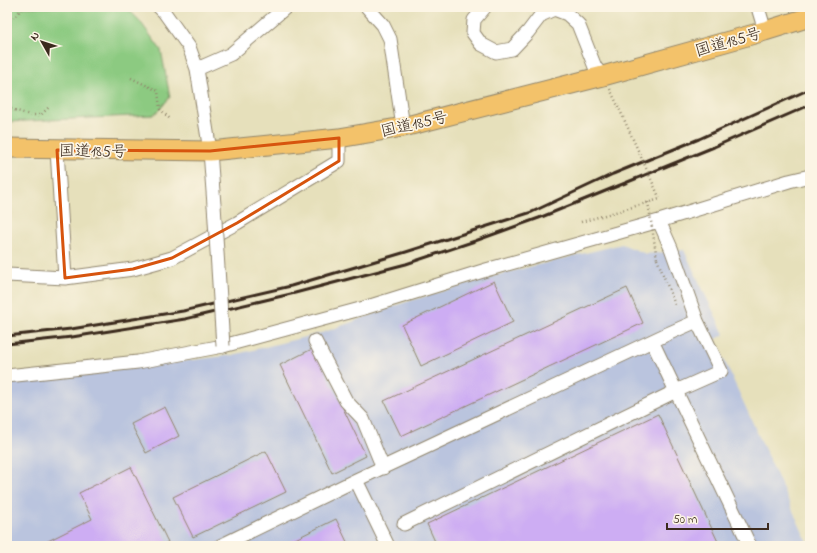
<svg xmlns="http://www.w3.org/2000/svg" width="817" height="553" font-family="'Indie Flower','Klee One',sans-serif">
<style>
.industrial{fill:#bac4de}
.green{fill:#8cca81;stroke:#647a50}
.building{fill:#cdadf3}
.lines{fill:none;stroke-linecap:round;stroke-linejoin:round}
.minor-casing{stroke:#90856c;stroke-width:15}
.highway-casing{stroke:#90856c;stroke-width:21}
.path{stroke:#90856c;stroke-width:2.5;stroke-dasharray:1 3;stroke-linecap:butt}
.minor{stroke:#fff;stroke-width:13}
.highway{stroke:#f3c26a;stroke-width:19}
.rail{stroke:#3b2a1e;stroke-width:3}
.minor-bridge-casing{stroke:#90856c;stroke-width:15;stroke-linecap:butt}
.path-bridge{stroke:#90856c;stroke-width:2.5;stroke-dasharray:1 3;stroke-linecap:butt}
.minor-bridge{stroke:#fff;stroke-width:13}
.marked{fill:none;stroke:#d7540e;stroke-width:3;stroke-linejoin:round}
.labels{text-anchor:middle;stroke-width:3.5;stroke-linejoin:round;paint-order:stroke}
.street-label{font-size:16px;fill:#3b2a1e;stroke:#fcf5e5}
</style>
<rect width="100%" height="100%" fill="#fcf5e5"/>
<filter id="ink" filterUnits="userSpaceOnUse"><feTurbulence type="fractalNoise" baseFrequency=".025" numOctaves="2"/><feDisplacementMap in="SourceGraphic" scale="8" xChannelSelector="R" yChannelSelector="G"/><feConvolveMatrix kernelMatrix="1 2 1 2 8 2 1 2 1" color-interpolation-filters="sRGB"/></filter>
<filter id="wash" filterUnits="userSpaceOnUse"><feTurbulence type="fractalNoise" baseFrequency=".012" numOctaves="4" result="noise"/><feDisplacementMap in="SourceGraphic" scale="16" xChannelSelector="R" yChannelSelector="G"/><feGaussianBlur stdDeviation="0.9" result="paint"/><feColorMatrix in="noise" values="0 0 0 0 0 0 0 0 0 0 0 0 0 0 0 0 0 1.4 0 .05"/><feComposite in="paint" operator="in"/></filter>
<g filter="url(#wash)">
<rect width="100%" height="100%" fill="#e6e0bb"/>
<path class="industrial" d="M622,244L646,254L684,250L724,334L715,340L809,546H7V383L233,355L325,332L403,303L497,275Z"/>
<path class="green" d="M7,7H126L139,20L161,50L170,97L160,109L153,115L7,122Z"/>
<g id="blocks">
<path class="building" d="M494,281L513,322L421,366L402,325Z
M627,288L643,323L401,436L384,401Z
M314,348L366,456L332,473L280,365Z
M165,407L179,436L146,453L131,424Z
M658,414L720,546H437L427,524Z
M266,451L286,492L193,537L173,497Z
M131,467L168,542L160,546H38L92,519L79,493Z
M336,519L349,546H281Z"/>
</g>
</g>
<g filter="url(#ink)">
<use href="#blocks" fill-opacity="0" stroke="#90856c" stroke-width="1"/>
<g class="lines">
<g class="minor-casing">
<path id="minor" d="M159,7L164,12L189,47L197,69L210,151L214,205
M367,7L383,25L390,39L403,127
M485,7L474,20L473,33L481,44L496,52L512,49L528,32L541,15L554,9L567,14L578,24L595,67L603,76
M760,7L759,11L765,31
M197,69L231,54L286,7
M57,150L65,278
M7,275L65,278L133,269L172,258L237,223L339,161V138
M315,341L346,401L363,419L383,468
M652,341L750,546
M7,376L138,362L223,346L364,308L486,270L659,221L789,181L810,176
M356,480L388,546
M404,524L676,391L721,371L697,321L671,248L659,221
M220,546L356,480L665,335L697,321"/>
</g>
<g class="highway-casing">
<path id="highway" d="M7,148L210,151L339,138L403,127L603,76L765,31L810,17"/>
</g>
<path class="path" d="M7,23L24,7
M131,78L158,91L160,109L171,120
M610,89L618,106
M7,109H11L30,115H41L50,106
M581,222L660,199
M657,259L675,305"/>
<use href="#minor" class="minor"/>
<use href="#highway" class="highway"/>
<path class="rail" d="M7,336L71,329L183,311L291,286L406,252L532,212L613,174L699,139L810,89
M7,344L72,337L185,319L295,293L406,264L475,241L539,218L714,147L810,105"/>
<g class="minor-bridge-casing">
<path id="minor-bridge" d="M214,205L223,346"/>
</g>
<path class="path-bridge" d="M618,106L660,199
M648,202L657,259"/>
<use href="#minor-bridge" class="minor-bridge"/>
</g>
</g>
<path class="marked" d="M339,138V161L237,223L172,258L133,269L65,278L57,150L210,151Z"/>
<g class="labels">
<g class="street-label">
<text transform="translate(728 41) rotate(-16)" y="6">国道185号</text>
<text transform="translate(414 123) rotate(-13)" y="6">国道185号</text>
<text transform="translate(93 150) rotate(1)" y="6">国道185号</text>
</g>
</g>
<rect width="817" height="553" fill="none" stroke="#fcf5e5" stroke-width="24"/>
<g transform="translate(42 42) rotate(309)" stroke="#fcf5e5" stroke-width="3" paint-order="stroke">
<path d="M0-3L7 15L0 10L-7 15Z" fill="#3b2a1e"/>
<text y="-6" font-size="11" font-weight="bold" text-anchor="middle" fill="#3b2a1e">N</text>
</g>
<path d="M667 523v6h101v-6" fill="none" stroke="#3b2a1e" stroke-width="2"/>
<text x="673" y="523" font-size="12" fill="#3b2a1e" stroke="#fcf5e5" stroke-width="3" paint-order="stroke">50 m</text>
</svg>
